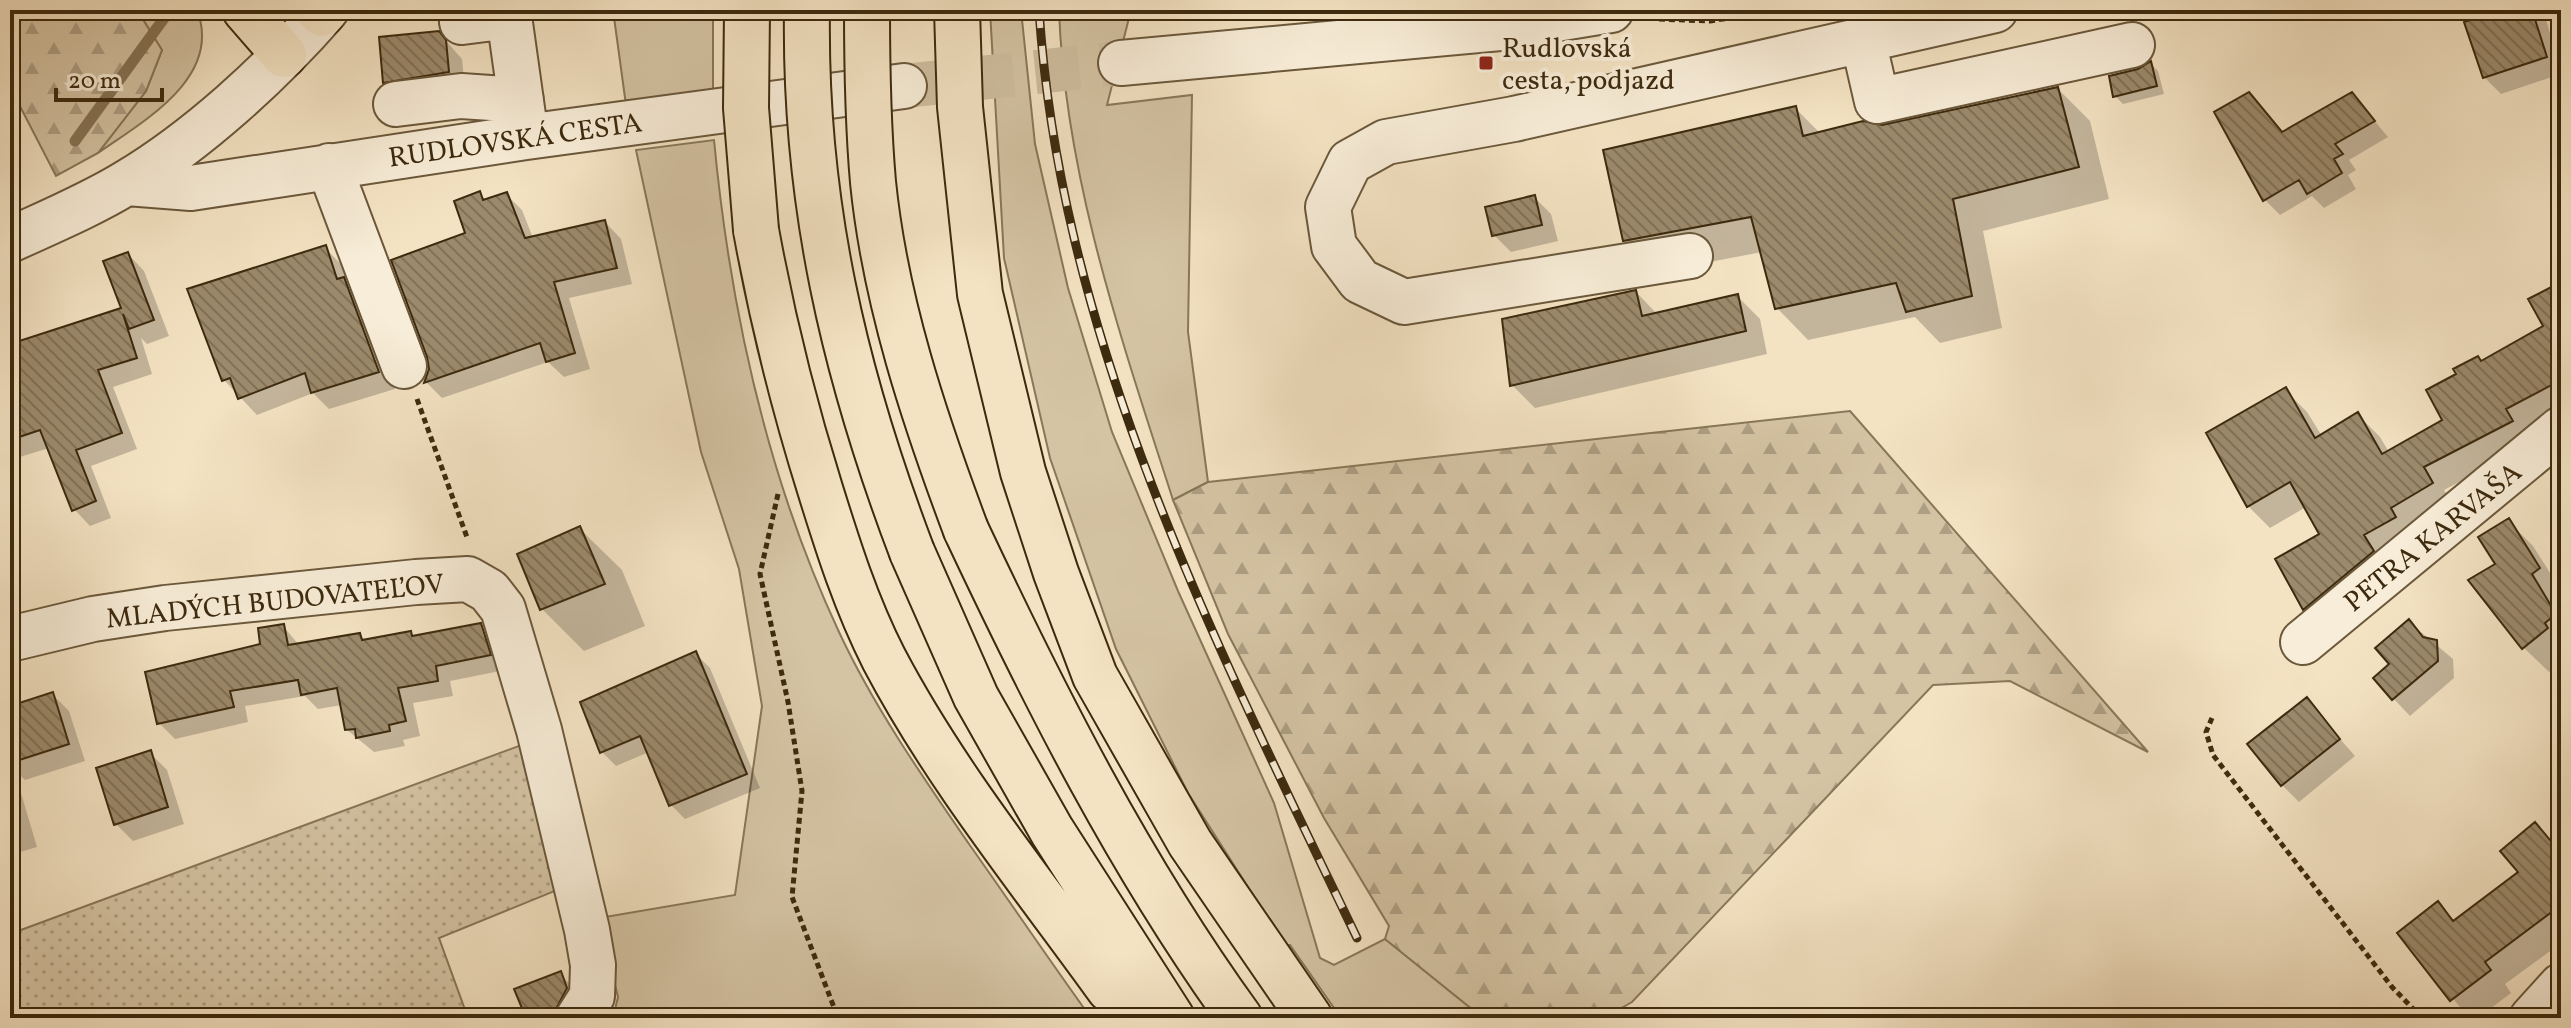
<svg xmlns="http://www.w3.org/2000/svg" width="2571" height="1028" font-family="Vollkorn,serif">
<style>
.grass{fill:#d5c4a4;stroke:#897759;stroke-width:2}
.forest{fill:url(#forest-firs);stroke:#897759;stroke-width:2}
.garden{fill:url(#garden-dots);stroke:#897759;stroke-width:2}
.shadow{fill:#0003}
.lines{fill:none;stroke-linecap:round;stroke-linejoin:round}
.stream{stroke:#867355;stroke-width:11}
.building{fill:url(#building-back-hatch);stroke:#3d2a0e;stroke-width:2}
.minor-tunnel{stroke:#cfbe9f;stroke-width:44;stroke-dasharray:44 22;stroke-linecap:butt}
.minor-casing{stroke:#6b583b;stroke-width:48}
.highway-casing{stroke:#3d2a0e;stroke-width:48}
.path{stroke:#3d2a0e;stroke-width:5;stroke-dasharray:6 4;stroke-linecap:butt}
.minor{stroke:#f8edd8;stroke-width:44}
.highway{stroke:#f4e3c3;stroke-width:44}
.rail-casing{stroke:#3d2a0e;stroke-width:9}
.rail{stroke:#f8edd8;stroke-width:6;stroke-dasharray:18;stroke-linecap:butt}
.highway-bridge-casing{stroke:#3d2a0e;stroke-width:48;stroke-linecap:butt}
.highway-bridge{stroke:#f4e3c3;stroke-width:44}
.poi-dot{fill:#8f2418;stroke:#f8edd8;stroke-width:3}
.labels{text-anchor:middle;stroke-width:8;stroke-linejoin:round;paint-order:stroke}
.poi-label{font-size:28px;fill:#3d2a0e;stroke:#f8edd8;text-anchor:start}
.street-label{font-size:28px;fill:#3d2a0e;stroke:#f8edd8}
</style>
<defs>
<pattern id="forest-firs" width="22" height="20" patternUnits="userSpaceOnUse" patternTransform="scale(2)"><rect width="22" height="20" fill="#d5c4a4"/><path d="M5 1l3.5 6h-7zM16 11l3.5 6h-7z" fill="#ae9f84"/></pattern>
<pattern id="garden-dots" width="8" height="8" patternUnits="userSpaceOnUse" patternTransform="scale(2)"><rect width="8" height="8" fill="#d5c4a4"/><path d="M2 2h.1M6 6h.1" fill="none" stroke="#ae9f84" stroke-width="1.8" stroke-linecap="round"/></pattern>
<pattern id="building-back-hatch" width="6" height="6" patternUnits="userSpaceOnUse" patternTransform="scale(2)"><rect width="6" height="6" fill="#9c8a6c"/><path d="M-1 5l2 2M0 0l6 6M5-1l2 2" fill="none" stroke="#807157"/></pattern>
</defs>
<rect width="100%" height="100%" fill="#f4e3c3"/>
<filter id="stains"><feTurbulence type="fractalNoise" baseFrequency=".0025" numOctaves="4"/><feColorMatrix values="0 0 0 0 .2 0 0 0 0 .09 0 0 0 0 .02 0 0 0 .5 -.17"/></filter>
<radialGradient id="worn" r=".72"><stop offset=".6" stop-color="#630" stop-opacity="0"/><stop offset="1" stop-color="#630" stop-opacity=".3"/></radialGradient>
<path class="grass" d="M137,10H197C223,77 144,121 98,153L146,91L162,50Z
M613,10H713V90L626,105Z
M990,10H1021L1035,144L1068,288L1112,432L1178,591L1274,803L1320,958L1334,965L1385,939L1483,1018H1341L1290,945H1285L1188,793L1116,649L1050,458L1004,258Z
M1059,10H1131L1107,105L1192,95L1188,332L1208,482L1173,500C1122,341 1065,178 1059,10Z
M714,140C730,308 767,478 839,632C874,707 922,776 969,844C1010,902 1050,961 1091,1018H613L618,997L599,918L735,895L762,706L739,569L701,452L636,150Z"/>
<path class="forest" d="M10,10H137L162,50L146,91L98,153L56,176L10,87Z
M1850,411L2148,752L2010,681L1933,685L1632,1002L1604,1018H1483L1385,939L1389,926L1324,818L1228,634L1173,500L1208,482Z"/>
<path class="garden" d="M527,743L567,886L439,938L468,1018H10V934Z"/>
<path class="shadow" d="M2506,10H2536L2546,19L2561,74L2501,94L2484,77Z
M439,33L462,59L465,89L402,99L385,82Z
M2150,63L2158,71L2164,94L2123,104L2115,96Z
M2058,89L2090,121L2109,199L1983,231L2002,328L1940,343L1915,317L1808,340L1777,308L1762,252L1657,272L1625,240L1795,108L1820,133L1882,127Z
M2352,94L2388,137L2349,160L2356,170L2348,175L2356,189L2324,208L2312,196L2280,215L2264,199L2249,95L2284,133Z
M479,193L487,201L506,194L522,210L533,238L605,222L621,239L632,284L569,298L590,369L564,377L548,362L442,398L426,382Z
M1534,197L1551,214L1558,241L1511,252L1494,235Z
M325,248L342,265L348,284L360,296L395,389L329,409L313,393L257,415L224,380Z
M128,254L144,271L169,336L147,344L141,338L152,374L113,387L137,449L91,466L111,518L90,526L74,509L49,448L10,460V347L123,309Z
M2561,284V413L2533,443L2444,490L2454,506L2326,631L2304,609L2321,535L2306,507L2270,528L2248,506L2285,390L2307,412L2322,436L2358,415L2380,437L2389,452L2445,421L2481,363L2546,327Z
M1636,292L1658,315L1737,296L1760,319L1767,354L1535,408L1512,385Z
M2508,521L2533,546L2561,590L2556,600L2561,608V662L2549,672L2524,648L2471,580L2497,564Z
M580,529L622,570L645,626L584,651L542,609Z
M2409,622L2453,659L2454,678L2410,716L2375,679L2392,665Z
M480,625L496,640L505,670L450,681L453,696L413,703L420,736L403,740L405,746L374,752L346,729L342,705L318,709L305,696L245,706L248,722L175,739L159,723L283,626L299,645L360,635L366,641L410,633L414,638Z
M696,654L710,668L760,788L685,819L671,805L649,752L616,766L602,752Z
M52,694L69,711L85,761L25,780L10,766V708Z
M2306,700L2355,756L2299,802L2282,785Z
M150,753L167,770L184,824L133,841L116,824Z
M10,782L21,793L37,847L10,855Z
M2535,825L2561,852V943L2505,984L2511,993L2478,1018H2469L2399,933L2438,904L2456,922L2520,872Z
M560,974L577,991V1018H528L517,990Z"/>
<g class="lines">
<path class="stream" d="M75,141L170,10"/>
</g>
<path class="building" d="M2499,10H2532L2547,57L2483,78L2464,22Z
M439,31L446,40L449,72L383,83L379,37Z
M2151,61L2157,86L2113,97L2109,76L2138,69Z
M2058,87L2079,167L1953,199L1972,296L1906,312L1896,283L1775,309L1751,217L1623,241L1603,150L1796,106L1803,136L1863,121L1882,125Z
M2249,92L2282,132L2352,92L2375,121L2335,144L2343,154L2334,159L2342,173L2307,194L2299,180L2263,201L2214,112Z
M480,191L483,200L507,192L525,238L605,220L617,268L554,282L575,353L546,362L540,343L424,383L429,369L427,357L391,260L465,233L454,201Z
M1535,195L1542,225L1492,236L1485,207Z
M326,245L337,279L344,277L379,372L311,393L305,373L238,399L230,378L222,381L187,289Z
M128,252L154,320L129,329L123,314L137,358L98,370L122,433L76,450L96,501L72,511L40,430L10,440V344L121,308L103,261Z
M2561,282V380L2506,409L2513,421L2424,467L2433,483L2391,508L2396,517L2364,535L2374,551L2303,610L2275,559L2319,534L2290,482L2247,507L2206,433L2286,387L2315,438L2358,412L2382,454L2442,420L2426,390L2456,374L2453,369L2478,356L2481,361L2543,326L2528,299Z
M1636,290L1642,316L1738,294L1746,331L1510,386L1502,319Z
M2509,518L2540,568L2532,574L2556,614L2545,623L2548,628L2522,649L2468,580L2495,564L2478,537Z
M580,526L605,584L540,610L517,554Z
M2409,619L2423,637L2437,640L2438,661L2392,700L2373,678L2389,664L2375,648Z
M481,623L491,655L436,666L438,681L398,688L406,721L389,725L390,731L356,738L355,729L345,730L337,688L301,695L298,680L230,691L234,707L157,724L145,672L260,644L258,628L284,624L288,645L360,633L362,640L411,631L412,636Z
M696,651L747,774L669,806L640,736L600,753L580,702Z
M53,692L69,744L10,763V706Z
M2307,697L2340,739L2281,786L2247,744Z
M151,750L168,807L114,825L96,768Z
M2535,822L2561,853V905L2485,962L2491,970L2450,1001L2397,933L2438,901L2453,921L2518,872L2500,851Z
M561,971L567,988L555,1011L526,1018L514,989Z"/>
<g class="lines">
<path class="minor-tunnel" d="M904,86L1121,63"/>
<g class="minor-casing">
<path id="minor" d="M462,22L509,16L526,137
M1863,40L1877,101L2132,45
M1121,63L1500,28L1611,10
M396,104L461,96L521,100
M329,166L404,366
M127,183L191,188L526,137L904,86
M10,240C49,222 90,205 126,183C197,141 272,72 326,10
M1690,256L1404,302L1360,281L1334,246L1328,207L1350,162L1386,142L1514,119L1995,10
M10,639L93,619L165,608L416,582L468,579L489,591L503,609L539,730L587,930L593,965L592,996L578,1018
M2303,642L2561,429
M2532,1018L2561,986"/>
</g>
<g class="highway-casing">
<path id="highway" d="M245,10L284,55
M318,10L322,14
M957,10L960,107L980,294L1023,472L1056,573L1095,676L1190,843L1310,1018
M756,230C772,318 793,403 820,489C838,547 856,604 884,659C946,777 1032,882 1109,989L1142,1018
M966,530C1046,700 1130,866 1240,1018
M912,552L976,697L1052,831L1172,1018"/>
</g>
<path class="path" d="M1659,19L1710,21L1780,10
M417,399L468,540
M778,494L760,574L788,702L802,791L792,897L838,1018
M2212,718L2206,732L2213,755L2392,987L2422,1018"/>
<use href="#minor" class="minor"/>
<use href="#highway" class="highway"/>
<g class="rail-casing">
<path id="rail" d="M1039,10C1061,343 1215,642 1357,938"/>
</g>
<use href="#rail" class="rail"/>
<g class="highway-bridge-casing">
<path id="highway-bridge" d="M747,10L746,108L756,230
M807,10C804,202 844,373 912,552
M867,10C867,67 868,125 873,182C885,301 924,418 966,530"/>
</g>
<use href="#highway-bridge" class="highway-bridge"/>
</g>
<rect class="poi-dot" x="1478" y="55" width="16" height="16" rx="4"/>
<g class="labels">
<g class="poi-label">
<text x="1502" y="57">Rudlovská<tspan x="1502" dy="32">cesta, podjazd</tspan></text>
</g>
<g class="street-label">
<text transform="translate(515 139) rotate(-8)" y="10">RUDLOVSKÁ CESTA</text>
<text transform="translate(2432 536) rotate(-39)" y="10">PETRA KARVAŠA</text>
<text transform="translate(275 600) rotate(-6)" y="10">MLADÝCH BUDOVATEĽOV</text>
</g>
</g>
<rect width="2571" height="1028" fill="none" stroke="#f4e3c3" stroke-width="40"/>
<rect x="12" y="12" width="2547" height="1004" fill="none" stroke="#3d2a0e" stroke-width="4"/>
<rect x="20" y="20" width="2531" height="988" fill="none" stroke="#3d2a0e" stroke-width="2"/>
<path d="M56 88v12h106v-12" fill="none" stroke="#3d2a0e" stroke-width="4"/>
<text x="68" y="88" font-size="24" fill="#3d2a0e" stroke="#f8edd8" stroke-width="6" paint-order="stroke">20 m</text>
<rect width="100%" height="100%" filter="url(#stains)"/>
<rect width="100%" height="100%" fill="url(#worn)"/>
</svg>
